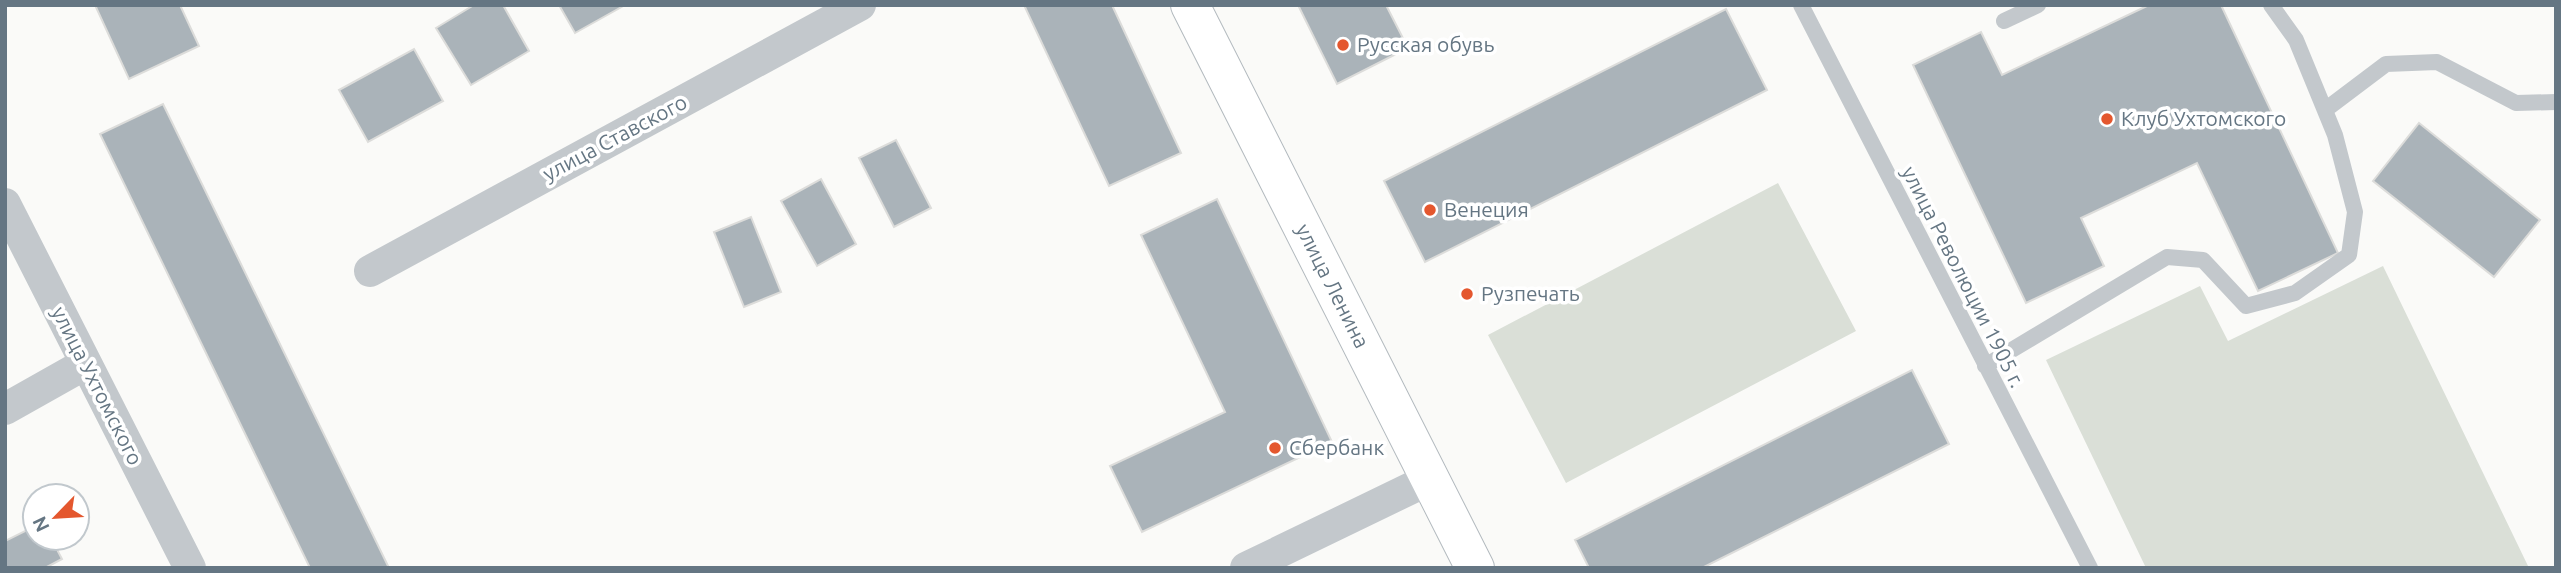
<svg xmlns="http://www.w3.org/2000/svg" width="2561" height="573" font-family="Ubuntu,sans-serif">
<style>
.green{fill:#dadfd7}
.building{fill:#aab3b9;stroke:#dcdcda;stroke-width:2}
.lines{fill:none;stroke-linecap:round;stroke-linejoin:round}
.secondary-casing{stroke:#b3babf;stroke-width:40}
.lane{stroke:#c3c8cc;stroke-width:16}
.street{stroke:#c3c8cc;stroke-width:32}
.secondary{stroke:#fff;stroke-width:38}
.poi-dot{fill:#e4572e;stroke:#fff;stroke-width:2.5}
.labels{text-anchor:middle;stroke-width:7;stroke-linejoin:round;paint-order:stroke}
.poi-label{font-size:21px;fill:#657683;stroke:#fff;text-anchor:start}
.street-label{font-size:21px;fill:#657683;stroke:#fff}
</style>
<rect width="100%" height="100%" fill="#fafaf8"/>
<path class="green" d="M1778,183L1856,331L1566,483L1488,335Z
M2383,266L2529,568H2146L2046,360L2200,286L2228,341Z"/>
<path class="building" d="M95,5H180L199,46L129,79Z
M474,5H503L529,51L471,85L436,28Z
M559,5H625L575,33Z
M1024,5H1112L1181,153L1109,186Z
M1298,5H1386L1408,48L1337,84Z
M2149,5H2221L2338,253L2258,291L2197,163L2081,218L2104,266L2026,303L1913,65L1981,32L2002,75Z
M1726,9L1767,90L1425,262L1384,181Z
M414,49L443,101L368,142L339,90Z
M163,104L389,568H310L100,134Z
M2419,123L2540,220L2494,277L2373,181Z
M896,140L931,208L894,227L859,158Z
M821,179L856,244L817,266L781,201Z
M1217,199L1332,442L1142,532L1110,466L1225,412L1141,235Z
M751,217L781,292L744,307L714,232Z
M1912,370L1949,444L1702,568H1589L1575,540Z
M35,526V538H51L62,559L45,568H5V541Z"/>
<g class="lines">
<g class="secondary-casing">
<g id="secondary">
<path id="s1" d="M1190,5L1475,568"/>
</g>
</g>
<path class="lane" d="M1801,5L2090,568
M2004,21L2038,5
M2325,110L2386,64L2437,62L2516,103L2556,102
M1985,366L2167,257L2203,260L2246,306L2295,293L2349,255L2355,212L2335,135L2296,40L2271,5"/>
<path class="street" d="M5,204L190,568
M370,271L860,5
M5,409L85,364
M1246,568L1430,479"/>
<use href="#secondary" class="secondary"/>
</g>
<g class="poi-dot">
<circle cx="1343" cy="45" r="7"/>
<circle cx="2107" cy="119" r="7"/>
<circle cx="1430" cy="210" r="7"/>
<circle cx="1467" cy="294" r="7"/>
<circle cx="1275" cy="448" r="7"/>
</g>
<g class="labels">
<g class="poi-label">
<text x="1357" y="52">Русская обувь</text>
<text x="2121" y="126">Клуб Ухтомского</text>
<text x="1444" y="217">Венеция</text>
<text x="1481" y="301">Рузпечать</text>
<text x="1289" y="455">Сбербанк</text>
</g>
<g class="street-label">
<text transform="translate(615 138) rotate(-28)" y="7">улица Ставского</text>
<text transform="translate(1963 277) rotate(63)" y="7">улица Революции 1905 г.</text>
<text dy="7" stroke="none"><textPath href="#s1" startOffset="315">улица Ленина</textPath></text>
<text transform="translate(97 386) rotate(63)" y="7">улица Ухтомского</text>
</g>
</g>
<rect width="2561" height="573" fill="none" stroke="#657683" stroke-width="14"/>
<g transform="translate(56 517) rotate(245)"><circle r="33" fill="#ffffff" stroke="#c1c8cd" stroke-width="2"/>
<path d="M0-5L12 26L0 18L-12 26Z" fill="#e4572e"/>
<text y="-10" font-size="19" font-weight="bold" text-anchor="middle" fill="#657683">N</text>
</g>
</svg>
